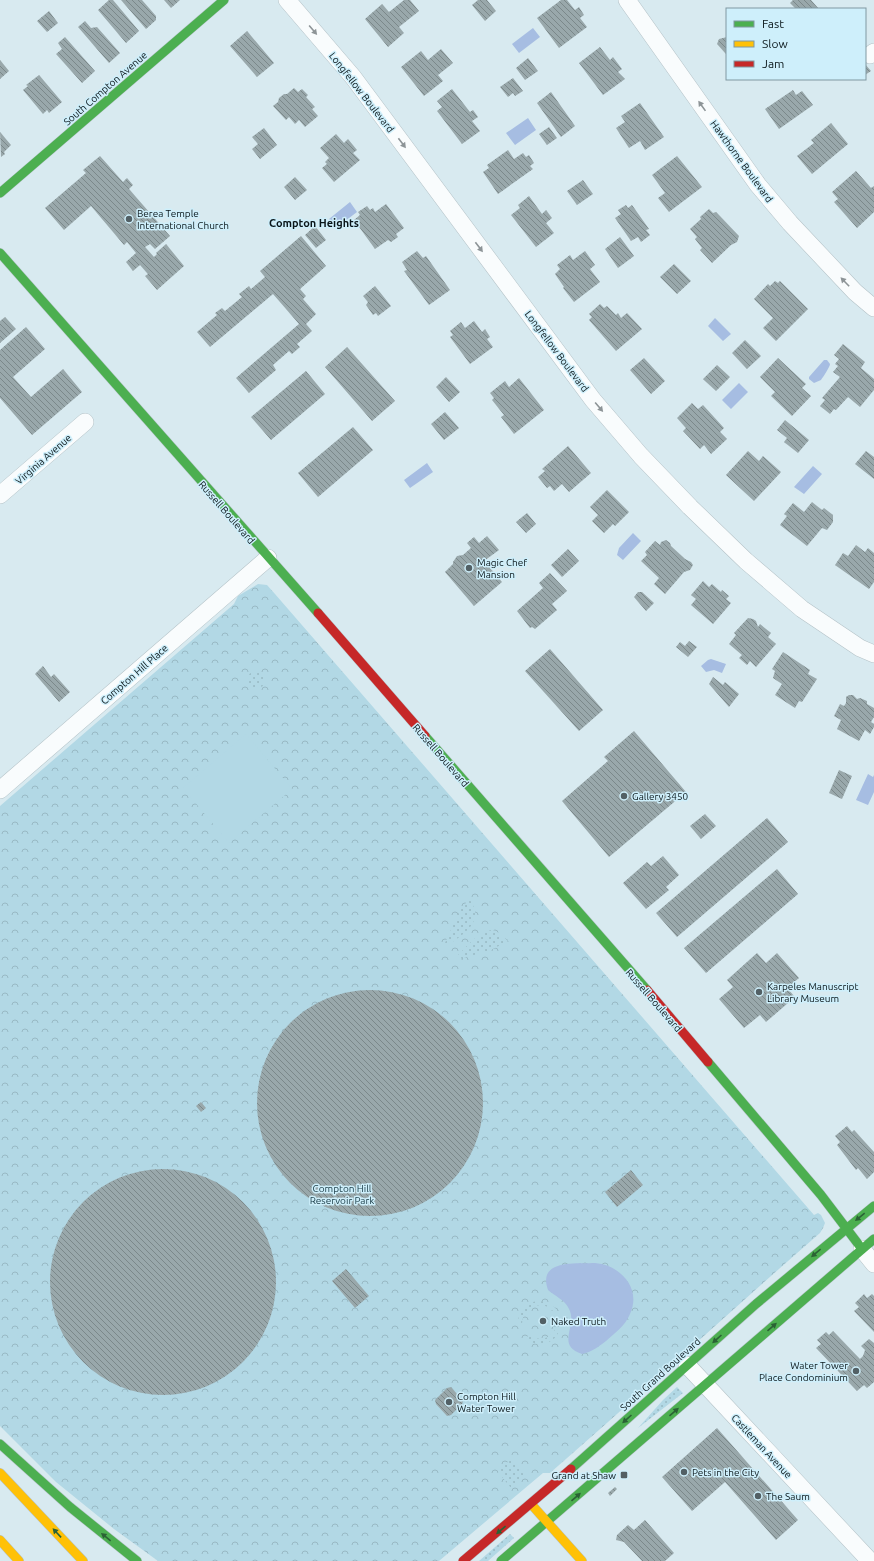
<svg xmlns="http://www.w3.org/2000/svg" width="874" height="1561" font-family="Ubuntu,sans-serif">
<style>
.park{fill:url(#park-crowns)}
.garden{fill:url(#garden-dots)}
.pitch{fill:#b2d8e5}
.water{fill:#a6bde2}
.building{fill:url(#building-back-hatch)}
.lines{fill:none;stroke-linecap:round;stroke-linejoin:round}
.street-casing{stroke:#b4c2c7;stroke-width:18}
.fast-casing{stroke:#b4c2c7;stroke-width:10}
.slow-casing{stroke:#b4c2c7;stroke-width:10}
.jam-casing{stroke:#b4c2c7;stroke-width:10}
.street{stroke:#f9fcfd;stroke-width:17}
.fast{stroke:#4caf50;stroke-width:9}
.slow{stroke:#ffc107;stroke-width:9}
.jam{stroke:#c62828;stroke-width:9}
.oneway{fill:#8d9497}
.oneway2{fill:#2b6235}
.poi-dot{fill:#526065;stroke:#ceeffb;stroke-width:1.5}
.labels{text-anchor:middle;stroke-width:3;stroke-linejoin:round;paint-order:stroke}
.street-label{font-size:10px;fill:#0a161a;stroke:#ceeffb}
.poi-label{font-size:10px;fill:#0a161a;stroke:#ceeffb;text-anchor:start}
.park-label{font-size:10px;fill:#163843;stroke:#ceeffb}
.neighbourhood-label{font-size:11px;font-weight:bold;fill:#0a161a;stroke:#ceeffb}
</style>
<defs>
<pattern id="park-crowns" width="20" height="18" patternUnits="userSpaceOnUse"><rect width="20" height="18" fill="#b2d8e5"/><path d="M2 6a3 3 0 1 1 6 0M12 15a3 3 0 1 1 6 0" fill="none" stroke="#98b9c4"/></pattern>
<pattern id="garden-dots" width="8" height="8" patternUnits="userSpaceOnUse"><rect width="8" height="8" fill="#b2d8e5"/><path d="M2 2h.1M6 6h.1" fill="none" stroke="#98b9c4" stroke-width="1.8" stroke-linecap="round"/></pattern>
<pattern id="building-back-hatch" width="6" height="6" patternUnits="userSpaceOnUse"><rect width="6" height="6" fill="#99a8ab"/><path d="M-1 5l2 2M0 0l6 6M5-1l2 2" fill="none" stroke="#7b888a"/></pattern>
</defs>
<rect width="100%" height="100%" fill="#d8eaf0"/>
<path class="park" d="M258,584L267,585L275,594L814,1215L818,1213L821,1215L825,1223L823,1228L820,1233C729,1312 641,1394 550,1473H543L439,1561H158L114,1529L56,1482L0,1426V806L234,604L238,596Z"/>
<path class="garden" d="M247 680a9 9 0 1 1 18 0a9 9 0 1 1-18 0Z
M469,899C487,922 462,934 446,947L444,945L459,912Z
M493,930L499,933L508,941L491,950L457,960L455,958C466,948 478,931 493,930Z
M537,1301L547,1302L559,1311L555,1313C544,1298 522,1306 522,1324L518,1322C519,1310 526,1303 537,1301Z
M561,1318C562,1340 544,1351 525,1339L529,1335C542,1344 558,1336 557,1319Z
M677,1387L683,1393L638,1428L663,1400Z
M511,1459L525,1476L511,1488L498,1472L499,1470Z
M510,1534L514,1538L488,1561H479Z"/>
<path class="pitch" d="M246,734L292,789L229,843L183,788Z"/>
<path class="water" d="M533,28L540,37L519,53L512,44Z
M528,118L536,130L515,145L506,133Z
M350,202L357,212L336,228L329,219Z
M715,318L731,334L723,341L708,326Z
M824,360H827L830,364C830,367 823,377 821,380L814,383L809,379V377Z
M739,383L748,392L731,409L722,400Z
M427,463L433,472L410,488L404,480Z
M813,466L822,474L804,494L794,487Z
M633,533L641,541L623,560L617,555L619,548Z
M711,659L726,664L722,673L714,670L706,672L701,666L708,660Z
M868,774L873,777L874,775V792L868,805L856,800Z
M595,1263C620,1265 642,1288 630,1314C625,1326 615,1333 606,1341C598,1347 592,1352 582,1354C555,1345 578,1326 569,1309C565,1300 555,1296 548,1290C537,1259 576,1264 595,1263Z"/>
<path class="building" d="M109,0H113L139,31L126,43L98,10Z
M121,0H142L156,16V20L146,29Z
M164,0H180L171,8Z
M404,0H410L419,11L399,27L404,33L388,47L365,19L382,4L389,12Z
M478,0H487L496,11L485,21L472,5Z
M561,0H567L575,10L579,7L584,15L580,18L587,27L559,48L537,18Z
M793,0H811L819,9H796L790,3Z
M49,11L58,23L47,32L37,21Z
M85,21L91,28L97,27L120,53L109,63L78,27Z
M247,31L274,63L257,77L230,46Z
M65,37L95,71L82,83L56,54L62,49L58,43Z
M727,37V55L717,44L719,39Z
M600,47L610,60L613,57L622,69L618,72L625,79L603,95L579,63Z
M441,49L453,63L438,75L443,81L424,96L401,67L421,51L428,60Z
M528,58L538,71L525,80L516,68Z
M0,60L9,71L0,79Z
M865,64L871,71L865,75Z
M39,75L62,102L49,113L47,110L43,114L23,90L28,86L26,85Z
M513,78L523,91L515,96L513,93L508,97L500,87Z
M294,88L298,92L302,89L308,95L306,97L315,107L312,109L318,116L305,127L299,120L295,124L289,117L286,120L273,106L278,102L279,98L284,94H287Z
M452,89L470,112L473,110L478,117L472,121L480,131L462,144L437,111L442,107L437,101Z
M793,90L796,95L802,91L813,105L779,129L765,109Z
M551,92L575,126L561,137L537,103Z
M640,103L664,137L645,150L640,141L629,148L616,128L625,122L621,116Z
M831,123L848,144L812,174L797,156L814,143L811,140Z
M549,127L557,138L547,145L539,134Z
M264,128L277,145L260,159L252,149L258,144L252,137Z
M0,132L11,145L4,152L5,154L1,157Z
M336,134L344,143L348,139L357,150L353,153L360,160L334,182L322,168L327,164L325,162L329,158L320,148Z
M508,150L514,159L523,153L526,157L529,155L534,163L530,166L533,169L498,194L483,172L489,168L487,165Z
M100,156L123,182L127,178L133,185L129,189L170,236L155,249L150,244L145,247L154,257L157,254L156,253L166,244L184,266L157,290L145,276L148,274L140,265L133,271L126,262L136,253L127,242L124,245L91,206L64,230L45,208L86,173L83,170Z
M677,156L702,187L669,212L658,198L665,193L652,175Z
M856,171L871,188L874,186V212L857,228L834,202L838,199L832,192Z
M295,177L307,190L295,200L284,187Z
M583,180L593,194L577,205L567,191Z
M529,196L542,214L546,210L552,218L546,223L554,233L536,247L511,215L520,208L518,205Z
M386,204L404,228L396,234L398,237L391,242L388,240L375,249L354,220L360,215L358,212L367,206L370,210L373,208L375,212Z
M626,205L628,208L632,205L649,229L646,230L650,235L641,242L638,237L631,241L615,218L621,214L618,210Z
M709,209L713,213L716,212L739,236L737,242L731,245L712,263L700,250L702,248L695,239L697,237L690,229L701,219L700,217Z
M315,226L326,240L316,248L305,235Z
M301,236L326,266L300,289L306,296L303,299L316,314L306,324L312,331L297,344L300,347L292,354L289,351L273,365L276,370L249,393L236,378L299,324L273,294L210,347L197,332L217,315L215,313L222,308L225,311L242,297L239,294L249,286L251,289L265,277L260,271Z
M620,237L634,256L618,268L605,249Z
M417,251L423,258L426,256L450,290L429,305L404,271L407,270L402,262Z
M585,251L595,265L590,269L600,282L574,302L563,288L564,287L555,274L560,269L557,265L570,255L573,260Z
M674,264L691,281L677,294L660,277Z
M775,281L778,283L780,281L808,309L776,341L763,328L773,318L754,299L768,284L770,286Z
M375,286L391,306L378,316L376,313L373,315L366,305L368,302L363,296Z
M600,304L604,308L607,306L616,315L618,313L621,318L627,313L642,329L616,351L589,320L592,317L589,314Z
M5,317L16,329L0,343V321Z
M474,321L482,332L485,329L490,337L487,339L493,347L470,364L450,337L453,335L450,331L461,322L465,328Z
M26,327L45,349L13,377L31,397L63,369L82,392L32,435L0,398V350Z
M745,340L761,356L747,369L732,353Z
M843,344L865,362L861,368L874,379V390L860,407L848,397L836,410L834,409L830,414L820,406L825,400L822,398L840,377L833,372L838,366L835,364L839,359L834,355Z
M347,347L395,401L372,421L325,367Z
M644,358L665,381L651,394L630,370Z
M778,358L806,384L802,388L811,396L792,416L771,396L775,392L760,377Z
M717,365L730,377L716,391L703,379Z
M306,371L325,394L271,440L251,417Z
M446,377L460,392L449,402L436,387Z
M519,378L544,410L514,434L501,417L504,415L492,400L494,398L490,393L505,381L509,387Z
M692,403L698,409L703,405L724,428L720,432L727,439L711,454L704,445L700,449L683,431L686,428L677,418Z
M445,412L459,428L444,440L431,424Z
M785,420L809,440L798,453L784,442L787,438L777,430Z
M353,427L373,450L318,497L298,473Z
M568,446L591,473L569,492L562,484L554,491L550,486L547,488L538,477L545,471L542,469Z
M748,451L759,461L763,456L781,472L754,501L726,475Z
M866,451L874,457V479L855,464Z
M607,490L629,512L615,526L613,524L604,533L592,521L598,515L590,507Z
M812,502L822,510L824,508L833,515V522L827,530L822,528L807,546L780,525L787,516L784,514L793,503L804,512Z
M527,513L536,524L526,533L516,522Z
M487,536L499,550L484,561L502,582L474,606L445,572L453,564V562L457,556L463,555L471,548L467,543L474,537L479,543Z
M666,540L670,543L671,546L685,559L691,562L693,565L690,570L684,572L665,594L654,584L659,578L641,561L647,555L645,552L655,541L660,545L661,542Z
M856,545L865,552L868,548L874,553V582L869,589L835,565L843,553L848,556Z
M568,549L579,561L562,577L551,565Z
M550,573L567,591L552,604L557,610L535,629L532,627L530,628L517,611L543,588L539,583Z
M703,581L709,587L712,584L721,592L722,590L729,596L726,599L731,603L713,624L691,605L696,599L691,595Z
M638,592H642L654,603L646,611L634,597Z
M748,618L753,619L756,621L758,627L760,624L771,633L768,637L776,644L756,667L750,661L747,665L739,658L742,655L729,644L736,635L734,633Z
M689,641L697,647L688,657L676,647L680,642L685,646Z
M550,649L603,710L579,731L525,671Z
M783,652L810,670L808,674L817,679L802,702L799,701L795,708L775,695L782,684L773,678L775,671L772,669Z
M43,666L51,677L54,674L70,692L59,702L35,674Z
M713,677L723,685L725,682L739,694L729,707L709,684Z
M849,695H853L857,699L860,698L867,701V704L874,708V717L871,722L874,724V727L870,734L865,730L859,741L837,729L841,720L834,716L840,704L844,706L846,703V697Z
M634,731L686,792L609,857L562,801L608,761L604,757Z
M839,770L852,776L842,799L829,793Z
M705,814L716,826L701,839L690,826Z
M767,818L788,842L677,937L656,913Z
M663,856L679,875L666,887L669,890L646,909L623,883L647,862L651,866Z
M777,869L798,894L706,973L684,948Z
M757,953L766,963L777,953L799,978L787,988L795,997L766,1022L760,1015L744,1028L719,999L733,987L727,980Z
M257 1103a113 113 0 1 1 226 0a113 113 0 1 1-226 0Z
M201,1102L206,1108L201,1112L196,1106Z
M847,1126L852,1132L854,1130L874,1152V1172L867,1179L858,1168L856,1170L837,1145L840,1142L835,1136Z
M50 1282a113 113 0 1 1 226 0a113 113 0 1 1-226 0Z
M631,1170L643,1185L617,1207L605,1192Z
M346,1269L369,1296L355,1308L332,1281Z
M864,1294L867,1298L872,1294L874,1296V1332L854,1311L859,1307L855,1303Z
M833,1331L860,1359L863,1356L865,1350L861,1346L869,1339L874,1343V1382L867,1388L864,1385L857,1391L816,1348L821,1344L817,1340L826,1332L829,1335Z
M451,1387L463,1401L462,1405L456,1410L451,1415L447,1416L436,1404L435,1400L447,1388Z
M717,1428L798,1520L776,1540L725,1482L692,1511L662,1477Z
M615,1487L617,1489L610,1496L608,1493Z
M645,1520L674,1553L665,1561H642L624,1542L616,1540L617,1535L628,1525L634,1530Z"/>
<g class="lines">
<g class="street-casing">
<path id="street" d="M287,0L353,77L593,400L641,456L690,507L746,561L802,609L860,648L874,654
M627,0L758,185L790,223L855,292L874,308
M870,55L874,52
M0,495L85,422
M0,790L268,558
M862,1249L874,1264
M687,1365L870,1561"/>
</g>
<g class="fast-casing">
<path id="fast" d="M0,193L224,0
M0,253L318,613
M425,736L647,990
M708,1062L821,1195L862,1249
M0,1444L70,1507L137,1561
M571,1469L756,1304L874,1206
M501,1561L874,1239"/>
</g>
<g class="slow-casing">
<path id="slow" d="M0,1473L83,1561
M531,1504L582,1561
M0,1540L19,1561"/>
</g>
<g class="jam-casing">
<path id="jam" d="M318,613L425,736
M647,990L708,1062
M463,1561L571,1469"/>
</g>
<use href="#street" class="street"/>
<use href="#fast" class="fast"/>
<use href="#slow" class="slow"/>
<use href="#jam" class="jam"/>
</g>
<defs><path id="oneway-solid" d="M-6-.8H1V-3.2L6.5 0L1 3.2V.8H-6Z"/></defs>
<g class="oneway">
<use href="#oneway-solid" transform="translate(313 30) rotate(50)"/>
<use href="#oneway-solid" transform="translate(702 106) rotate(-125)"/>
<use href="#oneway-solid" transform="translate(402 143) rotate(53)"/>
<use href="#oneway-solid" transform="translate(479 247) rotate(53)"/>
<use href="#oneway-solid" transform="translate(845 282) rotate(-134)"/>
<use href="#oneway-solid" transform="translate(599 407) rotate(50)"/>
</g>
<g class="oneway2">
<use href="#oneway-solid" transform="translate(860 1217) rotate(141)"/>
<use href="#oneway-solid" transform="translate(816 1253) rotate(140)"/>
<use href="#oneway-solid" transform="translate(772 1327) rotate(-41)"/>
<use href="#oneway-solid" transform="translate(717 1339) rotate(138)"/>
<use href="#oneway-solid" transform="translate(674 1412) rotate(-41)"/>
<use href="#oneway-solid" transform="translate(627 1419) rotate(138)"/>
<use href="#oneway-solid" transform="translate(576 1497) rotate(-41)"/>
<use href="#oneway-solid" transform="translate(501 1530) rotate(140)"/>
<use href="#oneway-solid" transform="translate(57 1533) rotate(-133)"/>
<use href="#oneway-solid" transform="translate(106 1537) rotate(-141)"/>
</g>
<g class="poi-dot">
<circle cx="129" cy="219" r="4"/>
<circle cx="469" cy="568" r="4"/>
<circle cx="624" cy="796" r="4"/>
<circle cx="759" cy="992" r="4"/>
<circle cx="543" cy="1321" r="4"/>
<circle cx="856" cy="1371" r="4"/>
<circle cx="449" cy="1402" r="4"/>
<circle cx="684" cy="1472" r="4"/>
<rect x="620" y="1471" width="8" height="8" rx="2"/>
<circle cx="758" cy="1496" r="4"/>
</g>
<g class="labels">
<g class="street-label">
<text transform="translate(105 88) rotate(-41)" y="4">South Compton Avenue</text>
<text transform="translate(362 92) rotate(52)" y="4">Longfellow Boulevard</text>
<text transform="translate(742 161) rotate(54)" y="4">Hawthorne Boulevard</text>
<text transform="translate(557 351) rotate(53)" y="4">Longfellow Boulevard</text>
<text transform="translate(43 459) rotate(-41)" y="4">Virginia Avenue</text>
<text transform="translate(227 512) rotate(49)" y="4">Russell Boulevard</text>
<text transform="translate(134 674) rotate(-41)" y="4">Compton Hill Place</text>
<text transform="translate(441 755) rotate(49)" y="4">Russell Boulevard</text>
<text transform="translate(654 1000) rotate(49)" y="4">Russell Boulevard</text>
<text transform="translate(660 1374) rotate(-42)" y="4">South Grand Boulevard</text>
<text transform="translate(762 1446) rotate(47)" y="4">Castleman Avenue</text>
</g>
<g class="poi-label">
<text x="137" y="217">Berea Temple<tspan x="137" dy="12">International Church</tspan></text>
<text x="477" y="566">Magic Chef<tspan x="477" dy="12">Mansion</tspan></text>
<text x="632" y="800">Gallery 3450</text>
<text x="767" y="990">Karpeles Manuscript<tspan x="767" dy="12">Library Museum</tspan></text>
<text x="551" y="1325">Naked Truth</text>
<text x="848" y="1369" text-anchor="end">Water Tower<tspan x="848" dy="12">Place Condominium</tspan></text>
<text x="457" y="1400">Compton Hill<tspan x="457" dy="12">Water Tower</tspan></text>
<text x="692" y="1476">Pets in the City</text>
<text x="616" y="1479" text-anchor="end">Grand at Shaw</text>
<text x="766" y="1500">The Saum</text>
</g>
<g class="park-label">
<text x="342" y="1192">Compton Hill<tspan x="342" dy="12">Reservoir Park</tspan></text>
</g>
<g class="neighbourhood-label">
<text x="314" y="227">Compton Heights</text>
</g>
</g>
<rect x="726" y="8" width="140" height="72" fill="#ceeffb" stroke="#8098a1"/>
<rect x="734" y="21" width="20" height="6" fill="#4caf50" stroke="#8098a1"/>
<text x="762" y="28" font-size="12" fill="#0a161a">Fast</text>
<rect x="734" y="41" width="20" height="6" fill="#ffc107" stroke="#8098a1"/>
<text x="762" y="48" font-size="12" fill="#0a161a">Slow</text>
<rect x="734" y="61" width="20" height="6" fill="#c62828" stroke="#8098a1"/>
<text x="762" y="68" font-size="12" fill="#0a161a">Jam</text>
</svg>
